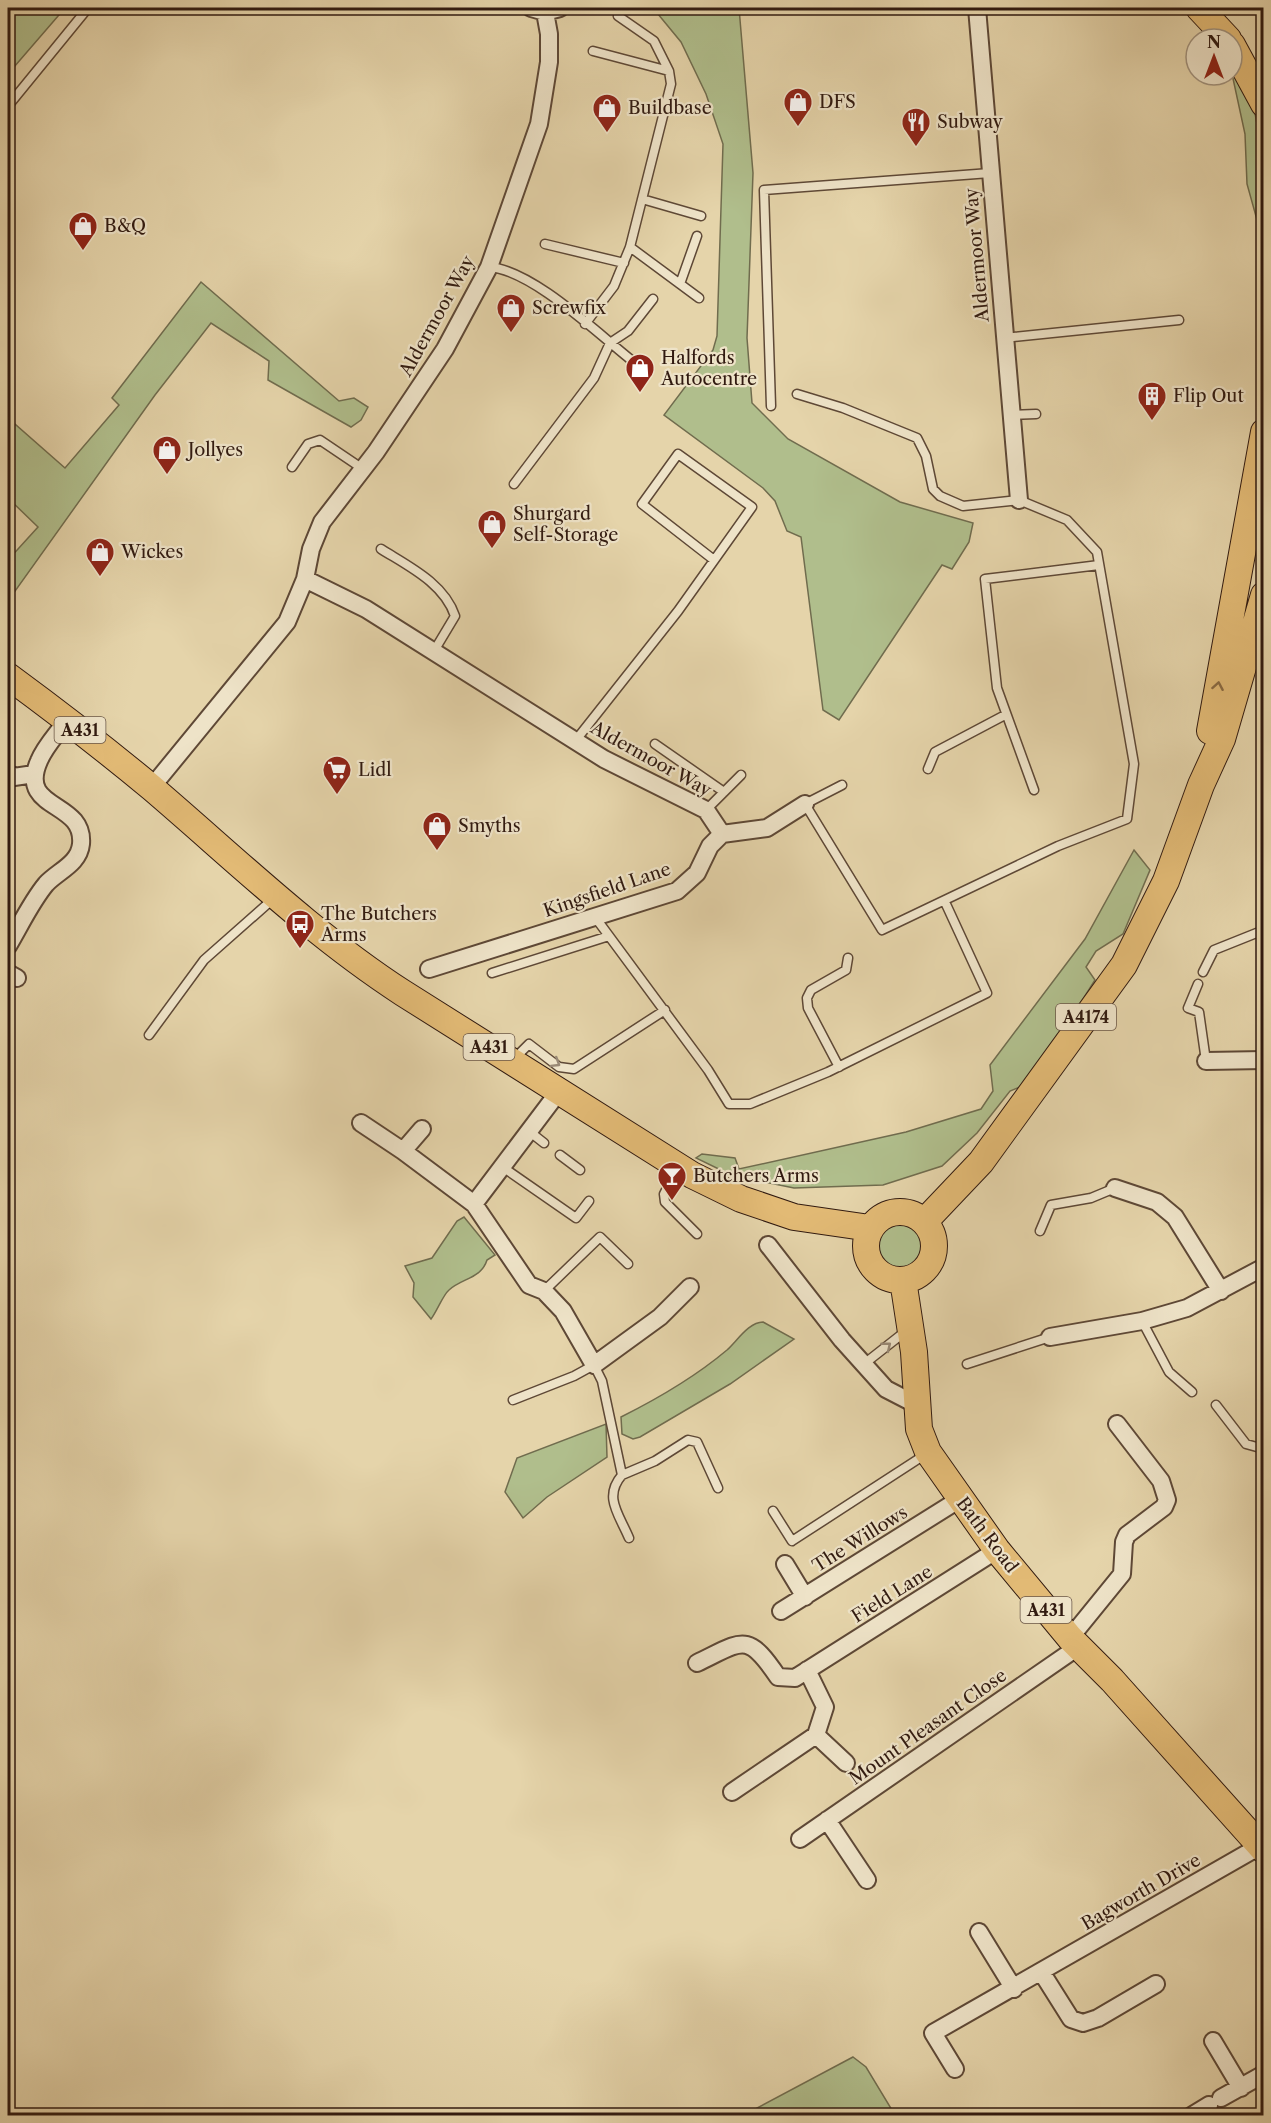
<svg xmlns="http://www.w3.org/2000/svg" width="1271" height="2123" font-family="'Libre Caslon Text',serif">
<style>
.green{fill:#b0be8c;stroke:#706c4e;stroke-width:1.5}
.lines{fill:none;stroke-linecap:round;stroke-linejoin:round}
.service-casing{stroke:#5e4836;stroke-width:11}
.minor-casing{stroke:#5e4836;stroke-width:20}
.primary-casing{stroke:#311a10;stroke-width:28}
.service{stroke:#eee3c8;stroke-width:8}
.minor{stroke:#eee3c8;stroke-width:16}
.primary{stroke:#e2ba75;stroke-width:26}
.oneway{stroke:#8a6a42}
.oneway2{stroke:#998975}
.labels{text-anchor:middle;stroke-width:4.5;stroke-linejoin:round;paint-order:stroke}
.shield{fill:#eee3c8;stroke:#6a5647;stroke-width:1.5}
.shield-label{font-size:16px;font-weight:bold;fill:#311a10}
.poi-label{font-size:18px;fill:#311a10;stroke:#eee3c8;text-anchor:start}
.street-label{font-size:18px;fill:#311a10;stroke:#eee3c8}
</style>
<rect width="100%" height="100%" fill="#e5d4aa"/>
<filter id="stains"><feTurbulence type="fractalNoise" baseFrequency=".00333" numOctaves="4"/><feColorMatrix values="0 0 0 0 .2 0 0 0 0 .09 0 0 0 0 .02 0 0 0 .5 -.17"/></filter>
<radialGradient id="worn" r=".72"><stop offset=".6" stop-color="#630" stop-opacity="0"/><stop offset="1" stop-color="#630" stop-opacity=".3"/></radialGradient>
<path class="green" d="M8,8H65L8,74Z
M653,8H739L753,173L747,338L752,403L788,439L900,502L973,523L969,542L952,569L942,565L839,720L823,710L801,537L787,531L775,501L763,488L664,415L713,350L717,336L723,144L706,94L681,42Z
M1232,62L1253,103L1263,155L1264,278L1261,293L1257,267L1260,246L1259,227L1247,184L1245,134L1232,74Z
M201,282L339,401L354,398L368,407L361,420L351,427L268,380L269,361L211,323L155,395L8,601V560L38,527L8,498V418L65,468L119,405L112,398Z
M1134,850L1150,870L1123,934L1096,951L1086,967L1095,980L1030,1083L1010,1091L977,1133L942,1166L883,1185L794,1188L731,1175L696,1158L702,1154L735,1158L739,1169L906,1132L981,1109L993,1091L990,1065L1085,939Z
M464,1217L495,1255L487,1260C481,1279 462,1278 449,1290C443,1295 437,1311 431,1319L413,1297L414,1283L405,1266L432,1258L457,1221Z
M873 1246a27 27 0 1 1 54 0a27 27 0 1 1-54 0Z
M763,1322L794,1339L730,1384L640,1437L633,1439L622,1434L621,1417C659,1398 695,1377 727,1350C737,1341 749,1322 763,1322Z
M606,1424L607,1457L547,1497L523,1518L505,1492L517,1458Z
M853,2057L866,2067L895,2115H744Z"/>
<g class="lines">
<g class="service-casing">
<path id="service" d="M618,16L654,41L669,71
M8,106L88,8
M642,199L701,216
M545,244L624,263
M630,247L699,298
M489,267C533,270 599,335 635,363
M680,284L697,236
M585,324L614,286L630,247L671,84L669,71L593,51
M1004,338L1179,320
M797,394L843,408L917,438L926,456L933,489L940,496L963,506L1019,500L1067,520L1097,552L1134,764L1127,819L1058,846L882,930L805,804L842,785
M771,406L764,190L990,173
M1011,415L1036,414
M292,467L308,444L320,440L363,469
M514,484L594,378L610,343L628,331L653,299
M381,549C408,566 444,583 455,616L434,651
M576,740L678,611L752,507L678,454L642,504L714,560
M655,744L724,792
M928,769L935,752L1005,715
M1034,790L997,688L985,579L1099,565
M706,810L741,775
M595,917L708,1070L729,1104H750L828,1072L987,993L945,902
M1203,972L1214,950L1264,930
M492,973L609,936
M1198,984L1188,1008L1199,1012L1206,1061
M149,1035L204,960L273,899
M514,1059L529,1044L559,1067L574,1069L665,1010
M839,1067L808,1008L807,998L811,990L846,970L848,958
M530,1132L544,1143
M560,1155L580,1170
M504,1168L576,1218L589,1201
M677,1169L664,1194L665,1202L697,1234
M1040,1231L1051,1205L1091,1198L1115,1188
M544,1291L600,1237L628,1264
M1142,1321L1169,1372L1192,1392
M864,1364L906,1331
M967,1364L1050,1337
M513,1400L574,1376L594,1365L602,1381L622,1475C603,1497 619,1514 629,1538
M1216,1405L1246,1444L1264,1449
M622,1475L655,1461L688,1440L697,1442L718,1488
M773,1511L792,1541L926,1454"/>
</g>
<g class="minor-casing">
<path id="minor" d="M531,8L545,12L560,8
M977,8L1019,500
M305,579L366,609L604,759L706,810L722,834
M8,773L14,777L34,774
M151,788L287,622L305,579L311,549L322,522L376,452L445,349L489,267L539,124L549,62V34L545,12
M8,946C20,926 31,902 46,884C58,871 79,864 81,844C85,800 17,811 39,761C45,746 58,733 67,720
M429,969L677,891L697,873L710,846L722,834L767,828L805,804
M8,973L17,978
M1206,1061L1264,1060
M361,1123L403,1151
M422,1129L403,1151L474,1204L560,1090
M1115,1188L1157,1202L1175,1217L1221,1291
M474,1204L529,1285L544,1291L563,1311L594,1365L660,1317L690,1287
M768,1245L842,1340L886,1389L917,1405
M1050,1337L1142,1321L1187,1308L1264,1267
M785,1564L805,1597
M781,1611L960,1499
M1070,1638L1122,1574L1124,1542L1127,1535L1164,1507L1167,1500L1161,1481L1117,1424
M697,1663C743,1641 747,1631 778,1677L795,1678L997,1550
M816,1735L846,1763
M732,1792L816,1735L825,1707L807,1670
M827,1820L867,1880
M800,1839L1078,1647
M979,1932L1014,1989
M1042,1973L1071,2019L1083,2023L1098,2018L1156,1984
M1213,2041L1241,2088
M955,2069L933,2033L1260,1846
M1221,2098L1264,2074
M1191,2116L1209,2105"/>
</g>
<g class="primary-casing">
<path id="primary" d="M1199,8L1228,39
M1232,45L1264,104
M8,676C57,712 105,749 152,788C234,858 312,934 403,993L692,1175L741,1199L794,1217L870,1228
M1210,731L1264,432
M866 1246a34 34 0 1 1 68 0a34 34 0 1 1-68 0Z
M925,1221L981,1162L1124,965L1166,881L1201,785L1222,739L1264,595
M903,1280L914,1352L919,1429L928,1452L997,1550L1070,1638L1112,1680L1264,1850"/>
</g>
<use href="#service" class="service"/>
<use href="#minor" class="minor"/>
<use href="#primary" class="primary"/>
</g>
<defs><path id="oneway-chevron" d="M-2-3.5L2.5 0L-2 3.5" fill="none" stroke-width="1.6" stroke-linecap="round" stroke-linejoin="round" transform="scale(1.5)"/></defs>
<use class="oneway" href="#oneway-chevron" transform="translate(1218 686) rotate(-80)"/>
<g class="oneway2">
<use href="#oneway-chevron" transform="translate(556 1063) rotate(32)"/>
<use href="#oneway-chevron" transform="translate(887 1346) rotate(-39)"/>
</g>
<defs>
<g id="shop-pin" transform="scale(1.5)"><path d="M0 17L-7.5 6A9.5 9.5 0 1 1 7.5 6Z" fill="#8f2418" stroke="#eee3c8"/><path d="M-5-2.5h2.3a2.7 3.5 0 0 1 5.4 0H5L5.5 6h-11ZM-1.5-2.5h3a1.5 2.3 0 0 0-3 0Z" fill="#fff"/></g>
<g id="restaurant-pin" transform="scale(1.5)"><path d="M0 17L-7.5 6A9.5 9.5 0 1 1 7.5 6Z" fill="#8f2418" stroke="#eee3c8"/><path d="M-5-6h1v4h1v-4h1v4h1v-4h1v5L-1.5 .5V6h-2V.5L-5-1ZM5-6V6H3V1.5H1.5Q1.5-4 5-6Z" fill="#fff"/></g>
<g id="building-pin" transform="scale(1.5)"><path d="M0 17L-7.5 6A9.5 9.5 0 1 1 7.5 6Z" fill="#8f2418" stroke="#eee3c8"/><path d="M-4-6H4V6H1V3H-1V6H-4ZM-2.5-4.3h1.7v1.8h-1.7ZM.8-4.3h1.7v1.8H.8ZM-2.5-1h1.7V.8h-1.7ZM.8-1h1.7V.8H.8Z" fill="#fff"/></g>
<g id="supermarket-pin" transform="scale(1.5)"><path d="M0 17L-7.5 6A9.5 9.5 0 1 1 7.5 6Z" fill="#8f2418" stroke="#eee3c8"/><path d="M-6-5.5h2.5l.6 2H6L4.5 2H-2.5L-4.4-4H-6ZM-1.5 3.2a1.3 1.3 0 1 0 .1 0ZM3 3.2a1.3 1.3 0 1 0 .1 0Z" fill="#fff"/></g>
<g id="bus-pin" transform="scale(1.5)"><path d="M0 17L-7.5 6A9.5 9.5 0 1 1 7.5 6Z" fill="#8f2418" stroke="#eee3c8"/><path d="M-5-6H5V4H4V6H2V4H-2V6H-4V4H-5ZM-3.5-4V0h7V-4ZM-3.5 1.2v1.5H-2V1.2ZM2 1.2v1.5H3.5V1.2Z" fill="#fff"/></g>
<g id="bar-pin" transform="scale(1.5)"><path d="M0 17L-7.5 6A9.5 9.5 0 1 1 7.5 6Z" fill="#8f2418" stroke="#eee3c8"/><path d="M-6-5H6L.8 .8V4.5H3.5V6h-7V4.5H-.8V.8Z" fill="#fff"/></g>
</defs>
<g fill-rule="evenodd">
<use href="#shop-pin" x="798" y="102"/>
<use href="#shop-pin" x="607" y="108"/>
<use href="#restaurant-pin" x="916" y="122"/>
<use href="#shop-pin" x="83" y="226"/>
<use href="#shop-pin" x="511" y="308"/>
<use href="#shop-pin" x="640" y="368"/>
<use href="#building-pin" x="1152" y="396"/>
<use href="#shop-pin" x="167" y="450"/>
<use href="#shop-pin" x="492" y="524"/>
<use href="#shop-pin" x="100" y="552"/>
<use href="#supermarket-pin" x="337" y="770"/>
<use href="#shop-pin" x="437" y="826"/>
<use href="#bus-pin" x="300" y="924"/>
<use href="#bar-pin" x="672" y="1176"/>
</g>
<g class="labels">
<g class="shield">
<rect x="54.5" y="717" width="51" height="26" rx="4.5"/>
<rect x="1056" y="1004" width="60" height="26" rx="4.5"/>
<rect x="463.5" y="1034" width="51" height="26" rx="4.5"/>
<rect x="1020.5" y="1597" width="51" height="26" rx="4.5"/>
</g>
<g class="shield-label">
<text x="80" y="736">A431</text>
<text x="1086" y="1023">A4174</text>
<text x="489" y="1053">A431</text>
<text x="1046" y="1616">A431</text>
</g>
<g class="poi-label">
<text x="819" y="108">DFS</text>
<text x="628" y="114">Buildbase</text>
<text x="937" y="128">Subway</text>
<text x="104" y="232">B&amp;Q</text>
<text x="532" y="314">Screwfix</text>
<text x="661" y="364">Halfords<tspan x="661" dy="21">Autocentre</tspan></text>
<text x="1173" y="402">Flip Out</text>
<text x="188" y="456">Jollyes</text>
<text x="513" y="520">Shurgard<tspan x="513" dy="21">Self-Storage</tspan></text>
<text x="121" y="558">Wickes</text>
<text x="358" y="776">Lidl</text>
<text x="458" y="832">Smyths</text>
<text x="321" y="920">The Butchers<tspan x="321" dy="21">Arms</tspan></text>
<text x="693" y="1182">Butchers Arms</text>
</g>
<g class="street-label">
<text transform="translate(977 255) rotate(-95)" y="6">Aldermoor Way</text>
<text transform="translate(437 316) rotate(-61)" y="6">Aldermoor Way</text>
<text transform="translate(651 759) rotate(29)" y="6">Aldermoor Way</text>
<text transform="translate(607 890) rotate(-19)" y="6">Kingsfield Lane</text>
<text transform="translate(987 1535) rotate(53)" y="6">Bath Road</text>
<text transform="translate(860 1539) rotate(-32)" y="6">The Willows</text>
<text transform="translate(892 1594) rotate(-32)" y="6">Field Lane</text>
<text transform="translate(928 1727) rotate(-35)" y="6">Mount Pleasant Close</text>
<text transform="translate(1141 1892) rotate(-30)" y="6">Bagworth Drive</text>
</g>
</g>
<rect width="1271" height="2123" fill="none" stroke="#e5d4aa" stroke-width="30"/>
<rect x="9" y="9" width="1253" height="2105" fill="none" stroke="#311a10" stroke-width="3"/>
<rect x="15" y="15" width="1241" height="2093" fill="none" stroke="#311a10" stroke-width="1.5"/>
<g transform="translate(1214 57)"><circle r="28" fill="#eee3c8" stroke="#a2937e" stroke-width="1.5"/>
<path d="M0-4.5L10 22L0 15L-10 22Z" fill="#8f2418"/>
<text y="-9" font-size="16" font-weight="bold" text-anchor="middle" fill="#311a10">N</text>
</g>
<rect width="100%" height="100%" filter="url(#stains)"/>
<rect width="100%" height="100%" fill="url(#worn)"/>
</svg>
